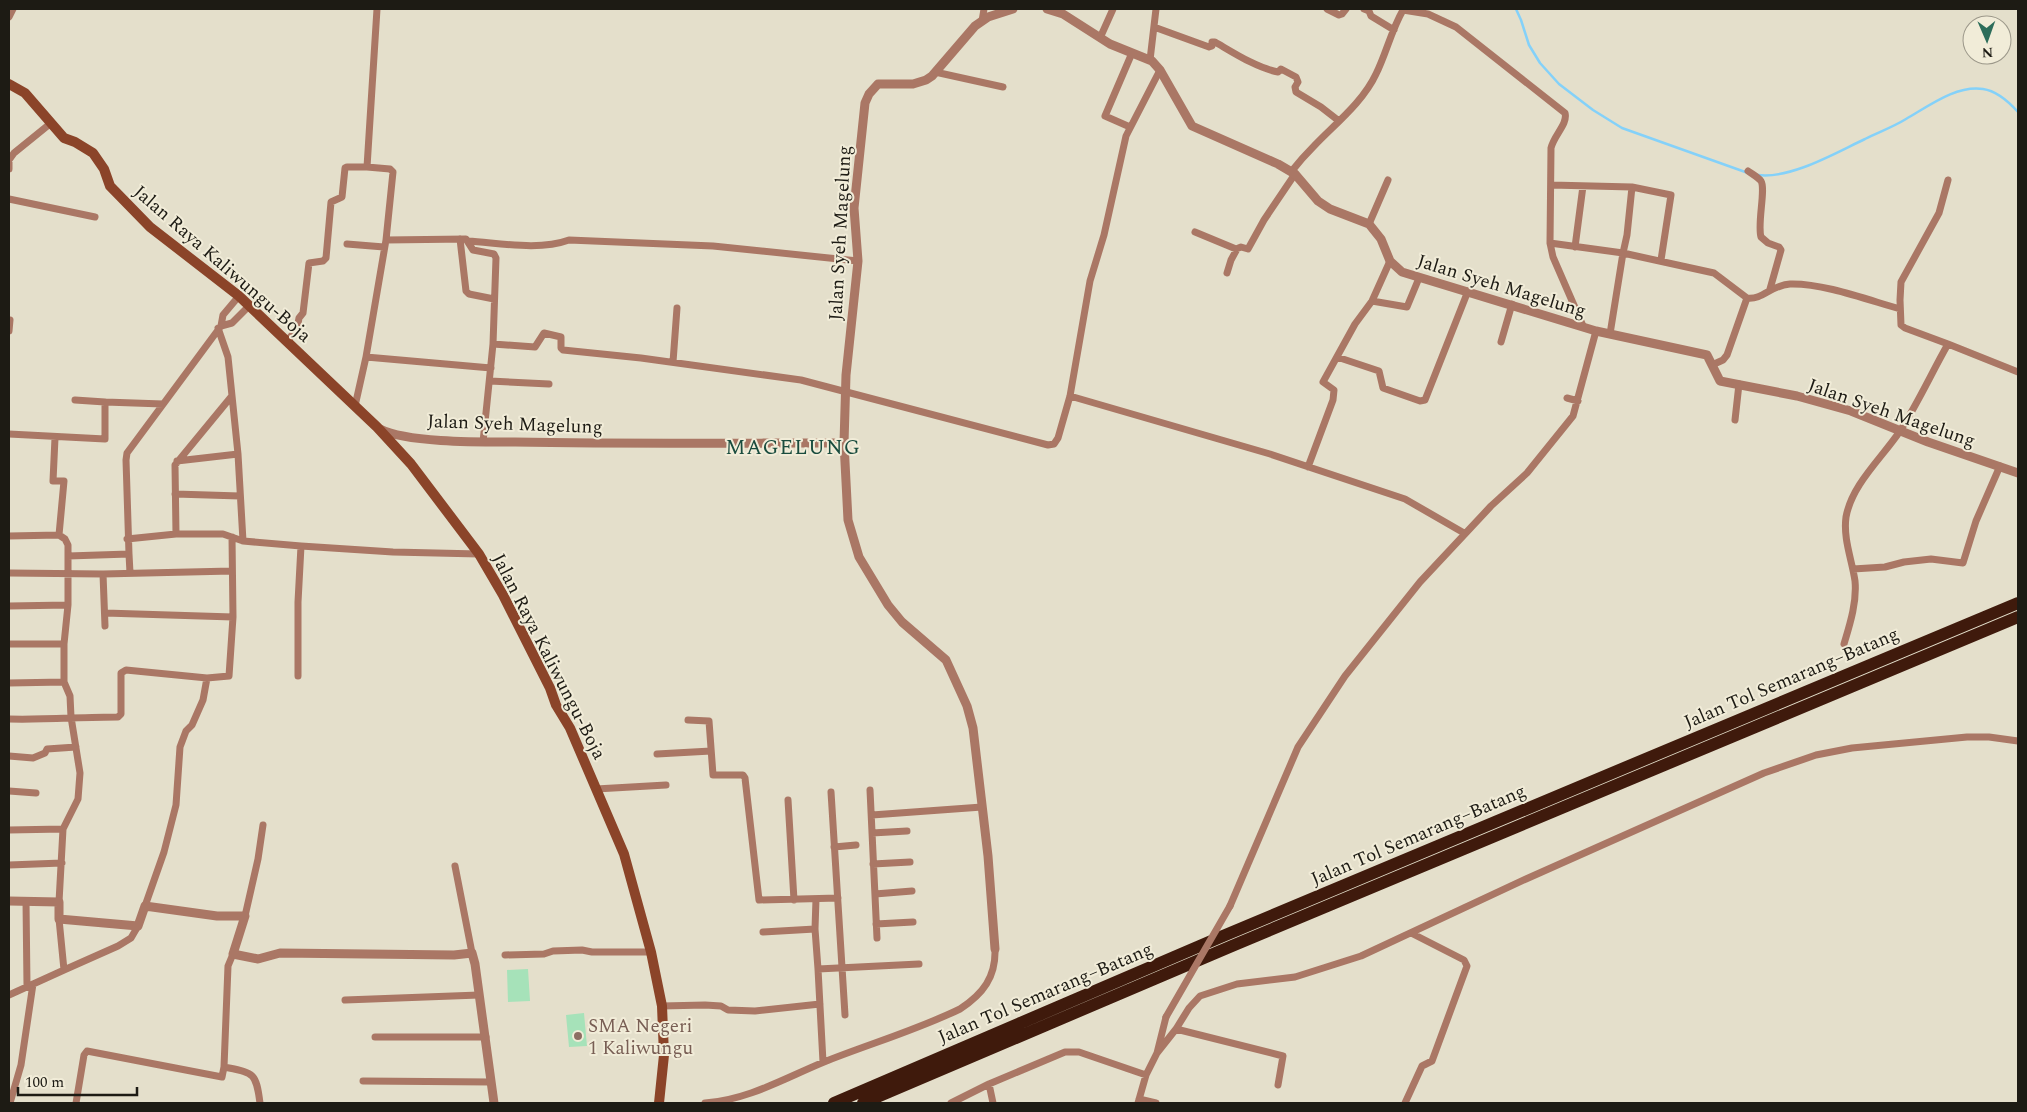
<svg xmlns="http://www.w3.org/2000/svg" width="2027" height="1112" font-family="Spectral,serif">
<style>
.green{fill:#a6e2b9}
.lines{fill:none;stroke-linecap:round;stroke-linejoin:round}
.stream{stroke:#84d1f9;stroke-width:2.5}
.minor{stroke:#aa7765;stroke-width:7}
.tertiary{stroke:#aa7765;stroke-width:9}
.secondary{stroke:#8b4429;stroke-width:10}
.motorway{stroke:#3f1a0c;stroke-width:12}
.minor-bridge{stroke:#aa7765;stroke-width:7}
.education-dot{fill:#8d6e63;stroke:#f1ecd8;stroke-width:2}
.labels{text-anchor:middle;stroke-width:4;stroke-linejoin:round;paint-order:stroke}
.street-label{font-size:19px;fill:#1d1b14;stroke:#f1ecd8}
.education-label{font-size:19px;fill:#785e54;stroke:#f1ecd8;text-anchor:start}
.quarter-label{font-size:21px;letter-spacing:1px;fill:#194c3e;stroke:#f1ecd8}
</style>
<rect width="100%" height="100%" fill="#e4dfcb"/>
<path class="green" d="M528,969L530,1001L508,1002L507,970Z
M584,1013L587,1046L569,1047L566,1015Z"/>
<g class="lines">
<path class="stream" d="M1516,9L1521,20L1529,45L1540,63L1559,84L1593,110L1622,128L1748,173
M1758,175C1791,179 1835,153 1865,139C1879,132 1893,127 1906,119C1929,106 1956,85 1983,89C1997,91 2009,102 2018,112"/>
<path class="minor" d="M377,9L367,167L390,169L393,172L386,240
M1327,9L1339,15L1342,14L1346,9
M1364,9L1369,11L1371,16L1394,30
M9,17L13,9
M982,21L984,9
M1154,27L1209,47L1212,46V42H1215C1234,53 1257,68 1278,72L1281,69L1296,77L1298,82L1295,87L1296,92L1321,107L1339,121
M1100,38L1113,9
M1150,60L1156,9
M935,72L1003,87
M1130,127L1105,116L1132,53
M9,169V160L14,153L51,123
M1748,171C1752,174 1758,177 1761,181C1766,189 1757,224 1761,237L1768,243L1779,247L1781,250L1770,289
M1291,172C1298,163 1306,154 1314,146C1335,124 1363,102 1376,74C1386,54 1391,31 1403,10L1428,14L1456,27L1565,113C1568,124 1554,135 1551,148L1550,243L1553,257L1583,326
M1551,185L1632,187L1671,195L1661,260
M9,199L95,217
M1369,224L1388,180
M1195,232L1236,249L1241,247L1248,249L1264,220L1295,174
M460,239L466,291L469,294L494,299
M468,241C500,243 539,251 569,240L713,246L858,261
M1550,243L1623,253L1627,235L1632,187
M347,244L384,247
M1575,247L1583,186
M1227,273L1231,260L1237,249
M1372,301L1407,307L1419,278
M221,326L232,323L249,306
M218,328L228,357L238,454L243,541
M9,331L10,320
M1610,334L1623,253L1714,273L1747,298C1763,300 1771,285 1790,284C1823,283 1868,300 1900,309
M287,341L297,329L299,318L303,313L309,263L323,261L326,258L331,202L342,197L345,168L347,167H367
M1501,342L1512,304
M493,344L535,347L544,333L561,337V348L563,350L641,358L801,380L1048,445L1054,444L1058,438L1070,396L1090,281L1104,235L1126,136L1160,70
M1948,344L2018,372
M366,357L491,368
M1337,357L1379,371L1383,388L1420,401L1425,400L1468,291
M673,362L677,308
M1712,365L1723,360L1727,355L1747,298
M490,381L549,384
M1070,396L1270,454L1405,499L1464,533
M1567,398L1578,401
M75,400L105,402
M355,406L366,357L386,240L466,239L473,250L494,254L496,258L493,344L483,442
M1735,420L1739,384
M9,434L105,439V402L163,404
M55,438L53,481H64L59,535
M177,461L238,454
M1308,467L1333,400L1334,390L1323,382L1355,324L1372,301L1390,261
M175,494L240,496
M176,534L175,465L231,397
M9,536L59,535L65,539L68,545V605L64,644V682L70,696L71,717L80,773L78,799L63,829L59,902
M127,539L176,534H223L243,541L301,546L393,552L479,554
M129,554L130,573
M68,556L129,554L126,460L127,453L221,326L223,315L239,296
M1853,569L1885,567L1904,562L1931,559L1963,563L1976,521L2000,466
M9,573L103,574L232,571
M103,574L105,626
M9,606L68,605
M105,613L233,617
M9,644H64
M1844,644C1850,624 1857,602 1855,581C1852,560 1843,539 1846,517C1852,484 1882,458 1900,431C1918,403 1932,372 1948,344L1905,328L1901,325L1900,300L1901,282L1939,213L1948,180
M298,676V602L301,546
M9,683L64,682
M9,719C45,720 81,717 118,717L121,714V673L126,670L207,678L229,676L233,617L232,537
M688,720L709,721L713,775H743L745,778L759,900L838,898
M657,754L711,751
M9,756L33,758L45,753L47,749L76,747
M596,789L666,785
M870,790L877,938
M9,791L36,793
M831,792L845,1015
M788,800L794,900
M872,815L982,807
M9,830L63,829
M872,833L907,831
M834,847L856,845
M873,864L910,862
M9,865L62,863
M455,866L472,953
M875,894L912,891
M816,899L815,929L818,969
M26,901L27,986
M145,906L164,852L176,805L180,747L186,731L192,725L203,700L207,678
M1230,906L1298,747L1345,676L1420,582L1491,506L1527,473L1573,416L1596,331
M245,916L258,859L263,825
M876,924L913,922
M763,932L815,929
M505,955L544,954L553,951L582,950L592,952H651
M64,970L118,946L131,938L138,926
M9,995L64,970L59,919
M345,1000L479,995
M662,1006L705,1005L721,1006L728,1010L755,1011L820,1004
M1176,1029L1283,1056L1278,1085
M375,1037H486
M1157,1053L1176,1029L1189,1008L1200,996L1237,984L1295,977L1361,956L1526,879L1764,773L1816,755L1852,748L1967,737H1989L2018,741
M823,1062L818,969L919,964
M224,1067C254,1073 256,1072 260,1103
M363,1081L491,1082
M989,1084L993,1103
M1139,1099L1156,1103
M10,1103L21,1065L33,984
M76,1103L84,1055L87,1051L222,1077L224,1067L228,966L233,954
M705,1103C748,1100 785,1078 824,1062C869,1044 917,1030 960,1009C983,994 996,977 995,949
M951,1103L989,1084L1065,1052H1079L1146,1075
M1138,1103L1146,1075L1157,1053L1166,1017
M1405,1103L1422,1066L1432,1061L1467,966L1464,960L1413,934"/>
<path class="tertiary" d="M1047,9L1063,14L1110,44L1152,61L1160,70L1192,126L1278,164L1295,174L1318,201L1330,209L1369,224L1381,239L1390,261L1402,272L1596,331L1707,355L1720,381L1797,396L1851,411L1928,442L2018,473
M380,429C408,443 481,442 515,442C624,444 734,443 844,443L846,375L858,261L854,208L865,103L869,94L878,84H913L926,80L932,76L975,26L988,17L1013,9
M844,443L848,520L859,557L888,605L902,622L946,660L967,706L973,728L988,856L995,949
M9,901L59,902V919L138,926L145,906L217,916H245L233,954L258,959L280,953L454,955L472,953L475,964L494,1103"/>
<path class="secondary" d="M9,84L25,93L64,138L75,142L93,153L104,169L110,186L150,227L239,296L377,427L411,464L479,554L503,595L550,688L556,705L570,728L624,854L651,952L662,1006L664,1055L659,1103"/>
<path class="motorway" d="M834,1103L1223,936L2018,603
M863,1103L1232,946L2018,617"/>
<path class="minor-bridge" d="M1166,1017L1230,906"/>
</g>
<circle class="education-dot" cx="578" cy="1036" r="5"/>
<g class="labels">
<g class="street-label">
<text transform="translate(839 233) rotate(-87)" y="7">Jalan Syeh Magelung</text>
<text transform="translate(223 263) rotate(41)" y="7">Jalan Raya Kaliwungu-Boja</text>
<text transform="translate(1502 285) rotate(17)" y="7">Jalan Syeh Magelung</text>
<text transform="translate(1892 412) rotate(19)" y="7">Jalan Syeh Magelung</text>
<text transform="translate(515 423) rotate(2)" y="7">Jalan Syeh Magelung</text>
<text transform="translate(550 656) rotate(63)" y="7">Jalan Raya Kaliwungu-Boja</text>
<text transform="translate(1791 677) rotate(-23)" y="7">Jalan Tol Semarang–Batang</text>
<text transform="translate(1418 834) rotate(-23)" y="7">Jalan Tol Semarang–Batang</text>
<text transform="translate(1045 992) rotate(-23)" y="7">Jalan Tol Semarang–Batang</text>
</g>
<g class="education-label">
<text x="588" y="1032">SMA Negeri<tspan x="588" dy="22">1 Kaliwungu</tspan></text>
</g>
<g class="quarter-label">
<text x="793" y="454">MAGELUNG</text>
</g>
</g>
<rect width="2027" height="1112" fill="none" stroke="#1d1b14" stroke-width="20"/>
<g transform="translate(1987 40) rotate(178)"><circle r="24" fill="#f1ecd8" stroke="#9c988a"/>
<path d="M0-4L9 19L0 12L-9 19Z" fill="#2d6d5a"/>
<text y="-8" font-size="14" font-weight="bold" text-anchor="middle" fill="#1d1b14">N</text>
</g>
<path d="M18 1087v8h119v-8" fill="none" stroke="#1d1b14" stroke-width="2.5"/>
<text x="25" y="1087" font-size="15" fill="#1d1b14" stroke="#f1ecd8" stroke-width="4" paint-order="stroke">100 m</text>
</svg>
